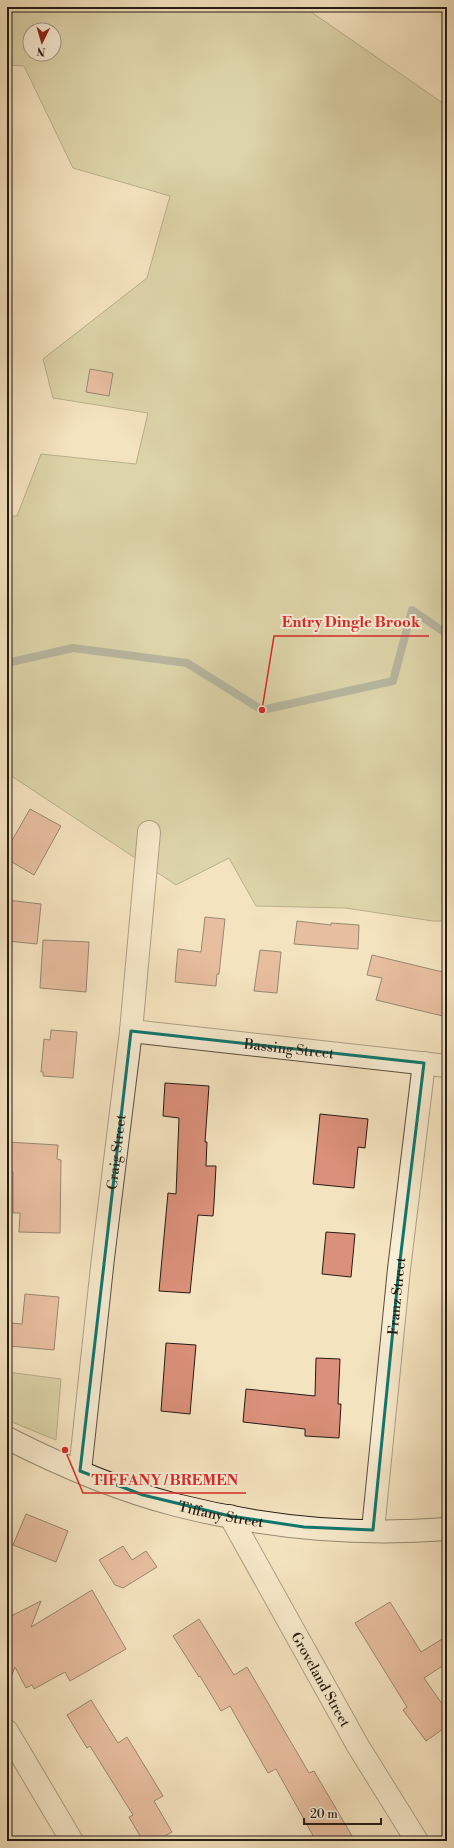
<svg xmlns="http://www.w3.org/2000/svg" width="454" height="1848" font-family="'Libre Bodoni',serif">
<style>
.green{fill:#c0c28f;stroke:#736e52;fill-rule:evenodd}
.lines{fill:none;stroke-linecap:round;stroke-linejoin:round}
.stream{stroke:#6d7c76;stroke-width:8}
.building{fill:#da907a;stroke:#261b14}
.minor-casing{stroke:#5a4d3f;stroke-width:24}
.secondary-casing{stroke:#261b14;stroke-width:24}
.minor{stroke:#f8edd5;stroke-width:22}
.secondary{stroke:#f8edd5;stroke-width:22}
.marked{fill:none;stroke:#0f766e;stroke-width:3;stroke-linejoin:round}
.labels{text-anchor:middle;stroke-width:4;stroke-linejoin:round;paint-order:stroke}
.street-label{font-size:14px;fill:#261b14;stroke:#f8edd5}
.leader{fill:none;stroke:#d62828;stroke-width:1.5}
.callout-dot{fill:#d62828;stroke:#f8edd5;stroke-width:1.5}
.callout-label{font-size:15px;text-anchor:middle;font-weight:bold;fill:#d62828;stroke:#f8edd5;stroke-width:4;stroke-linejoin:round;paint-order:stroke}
</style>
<rect width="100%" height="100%" fill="#f4e3bf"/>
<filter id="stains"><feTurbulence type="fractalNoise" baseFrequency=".005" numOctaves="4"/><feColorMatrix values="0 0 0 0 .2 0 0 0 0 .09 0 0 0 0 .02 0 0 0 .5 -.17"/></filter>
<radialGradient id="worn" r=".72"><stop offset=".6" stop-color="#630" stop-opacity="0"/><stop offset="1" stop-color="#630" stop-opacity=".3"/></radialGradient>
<path class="green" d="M7,7H304L447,106V921H433L345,908L256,906L229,858L176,885L7,773V516H17L41,454L136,464L148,413L53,398L43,359L147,278L170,196L73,168L24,66L7,65ZM30,30H54V54H30Z
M7,1372L61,1379L56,1440L7,1420Z"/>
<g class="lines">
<path class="stream" d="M7,663L73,648L187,663L262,710L393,681L412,610L447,634"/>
</g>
<path class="building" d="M90,369L113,373L109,396L86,392Z
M30,809L61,826L34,875L7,859V849Z
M7,900L41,904L37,944L7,941Z
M205,917L225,919L219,974H217L216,986L175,982L178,949L201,952Z
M297,921L331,925V923L359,925L358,949L294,944Z
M43,940L89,942L86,992L40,988Z
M260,950L281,952L277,993L254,991Z
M372,955L447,973V1017L376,1000L382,978L367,975Z
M51,1030L77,1032L73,1078L43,1076V1072H41L44,1039L50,1040Z
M165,1083L209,1086L205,1142H207L206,1166H216L214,1204L213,1216L198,1215L190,1293L159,1291L168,1193L176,1194L179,1118L163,1116Z
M320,1114L368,1119L365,1148L358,1147L354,1188L313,1184Z
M7,1142L58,1145L57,1159L61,1160L60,1233L19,1232L20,1213H13V1172H7Z
M326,1232L355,1234L351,1277L322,1274Z
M25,1294L59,1297L54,1350L9,1346L11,1323L22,1324Z
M166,1343L196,1345L190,1414L161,1411Z
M316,1358L340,1359L338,1404H341L339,1438L305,1436V1429L243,1422L246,1389L315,1396Z
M26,1514L68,1531L56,1562L13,1545Z
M123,1546L132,1560L146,1551L157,1567L123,1588L115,1585L99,1560Z
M92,1590L126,1649L70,1681L65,1672L34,1689L32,1685L26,1688L15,1667L8,1684H7V1618L41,1601L31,1627Z
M390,1602L421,1652L447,1636V1663L424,1678L447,1711V1726L426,1741L403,1710L407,1707L355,1623Z
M199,1619L234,1675L247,1667L309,1773L314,1771L355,1841H316L276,1769L268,1773L230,1706L221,1711L200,1676L199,1677L173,1636Z
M91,1700L118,1743L127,1737L163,1796L154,1801L172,1832L156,1841H143L129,1817L133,1815L90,1746L87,1748L67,1715Z"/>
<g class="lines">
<g class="minor-casing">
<g id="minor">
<path id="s1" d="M131,1031L447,1066"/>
<path id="s2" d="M80,1471L103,1258L131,1031L149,832"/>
<path id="s3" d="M230,1516L358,1746L417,1841"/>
<path id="s4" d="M373,1530L399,1269L424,1063"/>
<path d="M7,1731L72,1841"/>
</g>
</g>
<g class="secondary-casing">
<g id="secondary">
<path id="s5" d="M7,1438C60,1465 118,1490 176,1505C263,1527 357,1536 447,1529"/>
</g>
</g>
<use href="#minor" class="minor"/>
<use href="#secondary" class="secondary"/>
</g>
<path d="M0 0H454V1848H0ZM131,1031L424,1063L399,1269L373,1530L304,1527L230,1516L143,1495L80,1471Z" fill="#f4e3bf" fill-opacity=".55" fill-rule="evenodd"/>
<path class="marked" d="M131,1031L424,1063L399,1269L373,1530L304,1527L230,1516L143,1495L80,1471Z"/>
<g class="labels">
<g class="street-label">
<text dy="5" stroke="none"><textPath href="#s1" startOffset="159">Bassing Street</textPath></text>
<text dy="5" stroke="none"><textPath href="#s2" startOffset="321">Craig Street</textPath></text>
<text dy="5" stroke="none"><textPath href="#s4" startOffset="235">Franz Street</textPath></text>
<text dy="5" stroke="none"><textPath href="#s5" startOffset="228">Tiffany Street</textPath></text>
<text dy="5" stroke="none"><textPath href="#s3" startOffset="187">Groveland Street</textPath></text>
</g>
</g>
<path class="leader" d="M262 710L274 636H429M65 1450L83 1493H246"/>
<g class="callout-dot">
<circle cx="262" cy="710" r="4"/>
<circle cx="65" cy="1450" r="4"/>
</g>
<g class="callout-label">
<text x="351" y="627">Entry Dingle Brook</text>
<text x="165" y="1485">TIFFANY / BREMEN</text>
</g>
<rect width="454" height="1848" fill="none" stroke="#f4e3bf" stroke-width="24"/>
<rect x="8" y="8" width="438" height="1832" fill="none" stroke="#261b14" stroke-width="2"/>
<rect x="12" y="12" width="430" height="1824" fill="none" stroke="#261b14"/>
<g transform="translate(42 42) rotate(185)"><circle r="19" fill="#f8edd5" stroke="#a49988"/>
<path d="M0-3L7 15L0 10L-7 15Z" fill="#8f2418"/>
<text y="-6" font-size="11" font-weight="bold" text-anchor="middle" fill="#261b14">N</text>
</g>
<path d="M304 1818v6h77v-6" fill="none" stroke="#261b14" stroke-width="2"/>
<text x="310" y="1818" font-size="12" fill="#261b14" stroke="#f8edd5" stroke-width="3" paint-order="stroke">20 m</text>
<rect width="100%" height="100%" filter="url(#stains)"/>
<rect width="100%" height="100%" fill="url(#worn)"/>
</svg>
